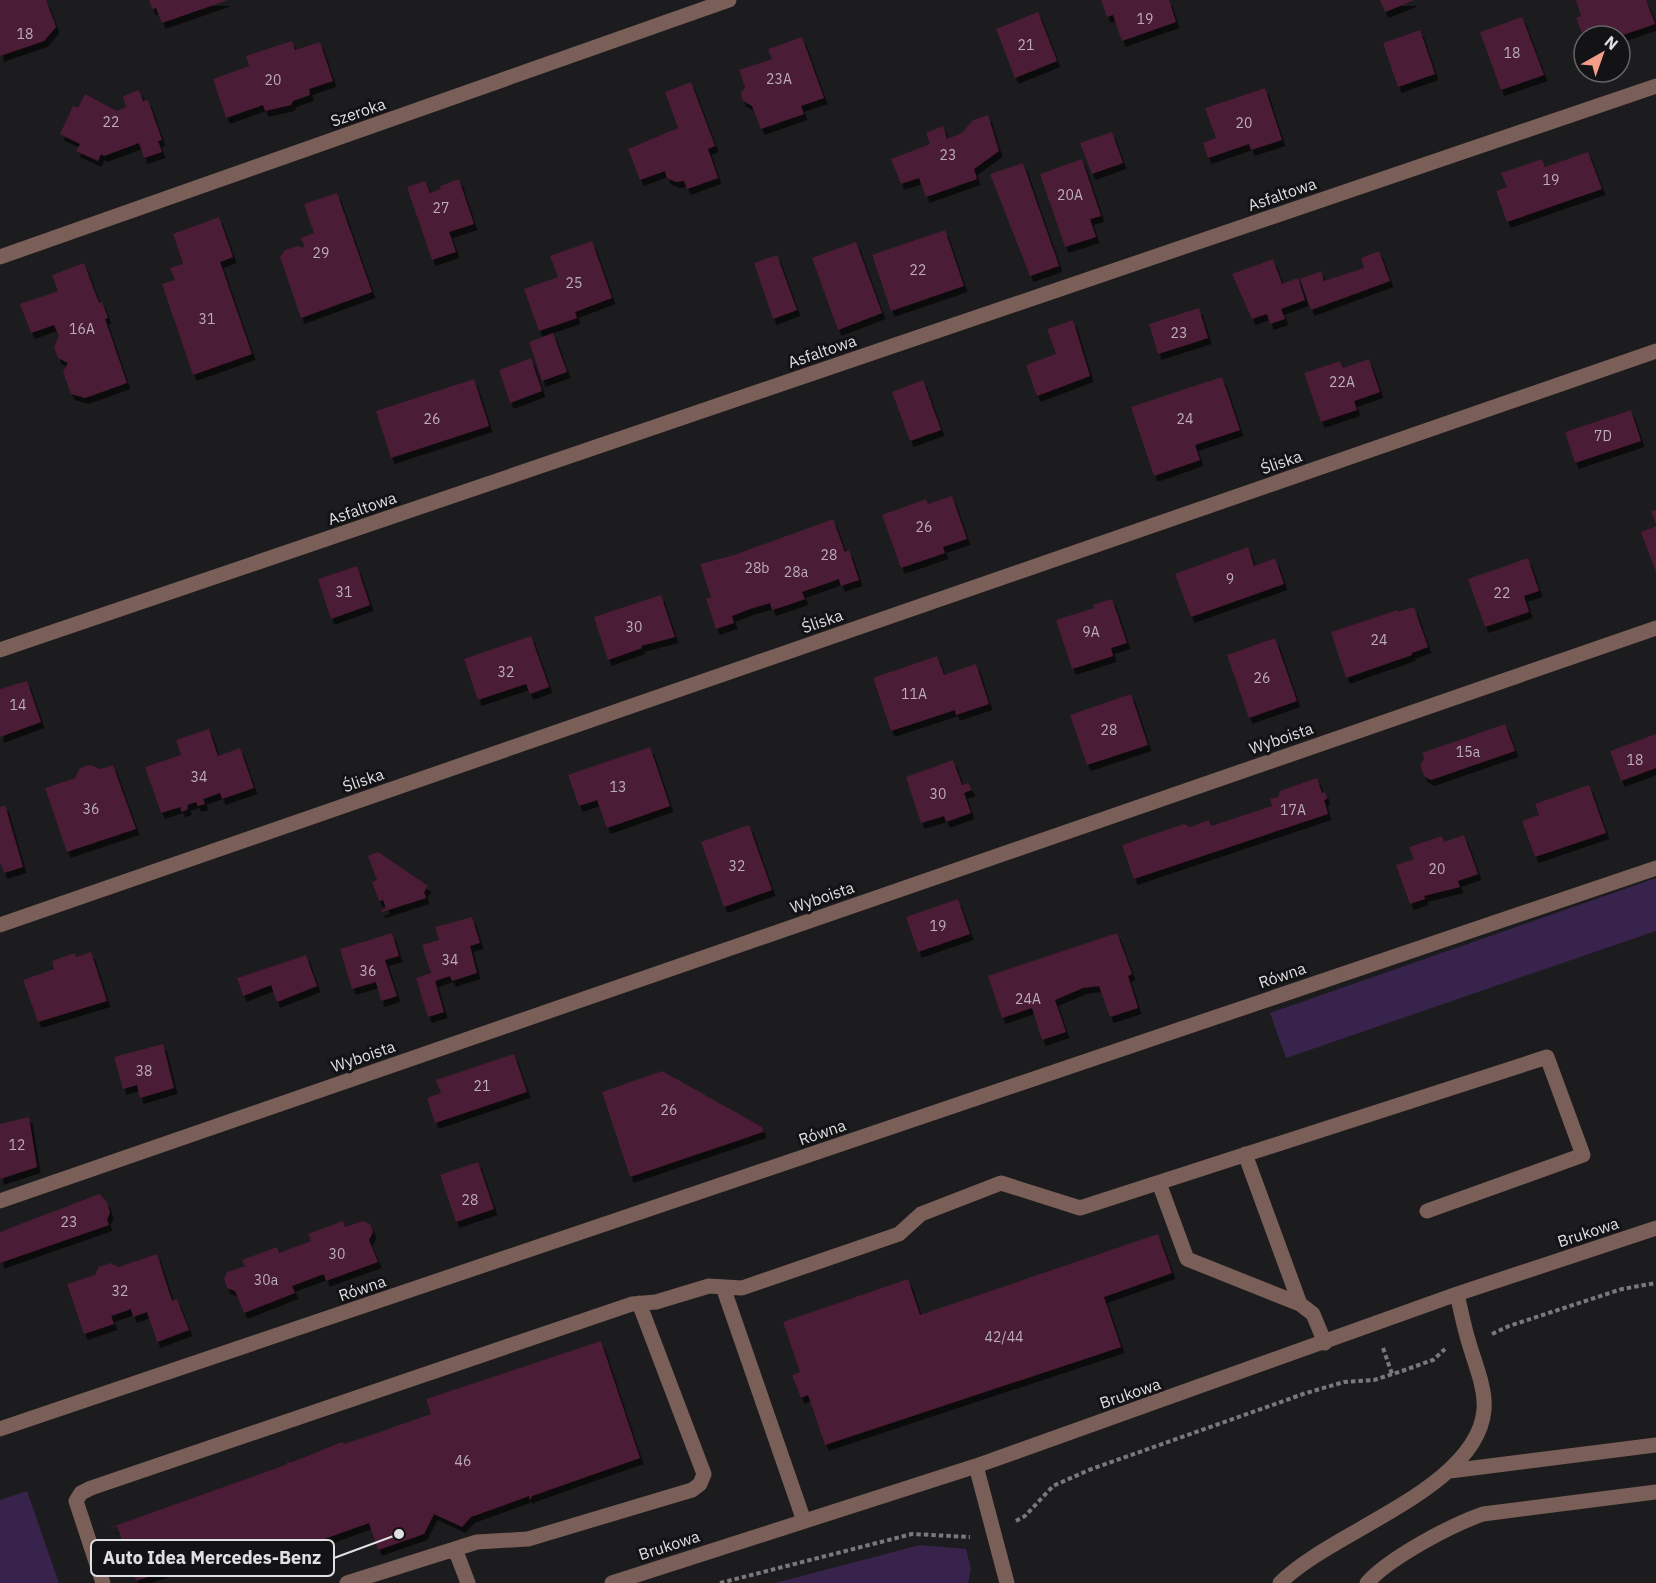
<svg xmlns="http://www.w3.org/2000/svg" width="1656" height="1583" font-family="'IBM Plex Sans',sans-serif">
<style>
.green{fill:#38234d}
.building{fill:#4b1b34;filter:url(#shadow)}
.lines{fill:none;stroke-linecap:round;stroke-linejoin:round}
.path{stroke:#79787b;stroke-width:4;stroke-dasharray:4.5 3;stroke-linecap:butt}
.minor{stroke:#795f57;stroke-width:15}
.labels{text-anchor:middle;stroke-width:6;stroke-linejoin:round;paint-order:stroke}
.number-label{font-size:14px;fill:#bbaeb6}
.street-label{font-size:16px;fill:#e0dfe1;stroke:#131215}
.leader{fill:none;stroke:#e0dfe1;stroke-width:2}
.callout-dot{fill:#e0dfe1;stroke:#131215;stroke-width:2}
.callout{fill:#131215;stroke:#e0dfe1;stroke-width:2}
.callout-label{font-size:18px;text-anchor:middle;font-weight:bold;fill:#e0dfe1}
</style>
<defs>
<filter id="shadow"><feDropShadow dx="3.5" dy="6" stdDeviation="0" flood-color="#0009"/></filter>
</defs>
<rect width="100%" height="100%" fill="#1c1b1e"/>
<path class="green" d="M1656,878V931L1286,1058L1270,1013Z
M27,1491L59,1583H0V1500Z
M920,1545L966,1549L971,1569L968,1583H775Z"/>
<path class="building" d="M0,0H46L56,27L44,41L0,56Z
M149,0H228L162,23L156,8L152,9Z
M1101,0H1169L1176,22L1122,41L1113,15L1107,17Z
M1380,0H1415L1385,12Z
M1576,0H1646L1655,24L1620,36H1583L1576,18L1581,16Z
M1038,12L1057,61L1015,78L996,29Z
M1522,17L1544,75L1501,90L1480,32Z
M1420,30L1435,74L1398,87L1383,43Z
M802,37L824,98L801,106L804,114L761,129L752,106L742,100L741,93L745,87L739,70L772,59L768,49Z
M292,41L295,50L320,42L333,81L309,89L310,95L293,101L291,105L265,111L263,105L226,118L213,79L249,66L246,56Z
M691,82L715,146L708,149L718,178L687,189L684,181L676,182L667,178L665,171L640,180L628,149L678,128L665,92Z
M1265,88L1282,140L1251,150L1249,144L1208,158L1203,143L1216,138L1205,108Z
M139,90L143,101L148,100L162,140L158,141L162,152L144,158L139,143L104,156L101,154L98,161L76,151L80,144L60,134L73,106L78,108L85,94L117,111L126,107L123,96Z
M988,115L999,151L974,169L977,179L926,197L919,178L901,184L891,159L930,144L926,133L943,126L947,139L962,133L973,120Z
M1112,132L1123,163L1092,174L1080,143Z
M1588,152L1602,189L1507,222L1496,191L1507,187L1501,173L1542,159L1545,167Z
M1082,159L1101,216L1090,219L1096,237L1065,247L1040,174Z
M1023,163L1059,266L1030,276L990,174Z
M459,179L474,224L449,232L456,252L432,260L407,187L425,181L430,193L441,189L440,186Z
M337,193L372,292L301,318L280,257L285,250L297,246L305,248L301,238L314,233L304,204Z
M219,217L233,257L220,262L252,354L193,375L162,284L175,280L170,268L183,264L173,234Z
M945,230L964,286L891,311L872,255Z
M592,241L612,298L575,312L577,318L539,331L524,289L558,277L550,256Z
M856,242L882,313L838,330L812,258Z
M1379,251L1390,281L1311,310L1300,279L1321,271L1324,281L1364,268L1361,258Z
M777,255L797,310L773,319L754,263Z
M1273,259L1282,284L1298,278L1305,300L1281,309L1285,319L1270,324L1267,314L1252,319L1232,274Z
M84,263L99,303L102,302L108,318L105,319L127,383L85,398L71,394L63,372L68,363L58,358L54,347L59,336L54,325L31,333L20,304L58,291L52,275Z
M1199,308L1208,338L1158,354L1149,324Z
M1073,320L1090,376L1037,396L1026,365L1056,354L1047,329Z
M553,333L567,372L542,381L529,342Z
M531,358L542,391L510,403L499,370Z
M1369,359L1380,392L1354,401L1357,410L1321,422L1304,373L1340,361L1343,368Z
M1222,377L1240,430L1195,445L1200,460L1154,476L1131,407Z
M474,379L489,426L391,458L376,411Z
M923,380L941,430L910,441L892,392Z
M1631,410L1641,441L1575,463L1565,432Z
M952,496L967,539L943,547L945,553L901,568L882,515L926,499L928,504Z
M1656,510V524L1651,511Z
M833,519L845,552L849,550L859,580L841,586L839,579L802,592L805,599L788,605L772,610L770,603L750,609L732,616L734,623L716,629L706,599L711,597L700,564L734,555Z
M1656,526V572L1641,532Z
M1248,547L1254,566L1275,558L1284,584L1191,617L1175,574Z
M1528,558L1539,591L1524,596L1529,612L1485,627L1468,579Z
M357,566L370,605L331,619L318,579Z
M661,595L675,637L641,646L642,648L608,660L594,617Z
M1112,599L1127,643L1111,648L1113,656L1072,669L1056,620L1094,608L1093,605Z
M1414,607L1428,647L1412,653V655L1346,678L1331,632L1397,610L1398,612Z
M531,636L549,687L530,694L526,684L478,700L464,659Z
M1275,638L1297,701L1249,718L1227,655Z
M937,656L944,675L976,664L989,704L956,715L955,710L891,731L873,678Z
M27,681L41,722L0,737V689Z
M1131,694L1148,745L1087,765L1070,715Z
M1505,724L1515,751L1431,780L1424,776L1420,765L1424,759L1422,753Z
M209,729L218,756L240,748L254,788L222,799L220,793L203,799L205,804L198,806L196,802L187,805L188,809L182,812L180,807L161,813L145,767L181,755L176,740Z
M1656,734V768L1621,781L1610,751Z
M650,747L670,806L607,828L597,800L579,806L568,775Z
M953,760L962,785L968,783L972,790L964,793L971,813L946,822L944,816L921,823L906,777Z
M90,765L100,769L113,765L136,829L67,852L45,788L75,778L80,768Z
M1317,778L1322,793L1325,792L1327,799L1324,800L1328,814L1134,879L1122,845L1184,824L1190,827L1209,820L1211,826L1272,806L1270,799L1278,797L1280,791Z
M1589,785L1606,833L1535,857L1522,821L1539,815L1535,804Z
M5,805L23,867L4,873L0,862V807Z
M749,825L772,890L724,907L701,842Z
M1464,835L1478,874L1458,881L1460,887L1424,896L1425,899L1410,904L1396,865L1414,859L1409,847L1442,836L1444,842Z
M378,852L428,886L424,892L426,898L382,912L381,910L386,908L383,900L379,901L372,882L377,880L368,856Z
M958,899L970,934L918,952L906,917Z
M472,917L480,943L470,946L477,973L452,981L450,976L435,981L444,1012L428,1017L416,978L431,973L422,945L439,940L435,927Z
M392,933L399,956L385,960L397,996L381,1001L376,982L352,989L340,949Z
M1117,933L1132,974L1128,976L1138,1008L1110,1017L1099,986L1083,988L1055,1000L1066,1032L1042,1040L1032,1008L1002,1018L988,976Z
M91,952L107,1001L38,1022L23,980L54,969L52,961L75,953L76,957Z
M306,955L317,986L277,1002L271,985L243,996L237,978Z
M163,1044L174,1088L140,1098L137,1085L123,1089L114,1057Z
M514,1054L527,1092L435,1123L427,1098L441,1093L436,1080Z
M662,1071L762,1127L763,1132L630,1177L602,1092Z
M29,1117L37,1167L0,1179V1124Z
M478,1162L494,1209L456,1222L440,1175Z
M99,1194L107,1202L110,1213L107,1219L109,1225L0,1263V1232Z
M343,1221L345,1227L363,1221L370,1224L373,1232L369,1240L378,1262L326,1281L324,1274L292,1286L295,1293L244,1313L235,1291L227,1288L224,1279L227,1272L245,1266L242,1260L277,1247L279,1253L311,1241L308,1234Z
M1158,1234L1172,1273L1104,1297L1121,1347L825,1445L808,1395L801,1398L792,1375L800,1372L783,1322L908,1279L920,1315Z
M157,1254L172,1301L177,1299L189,1330L157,1342L147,1312L133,1317L131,1309L111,1316L114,1324L84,1334L67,1284L95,1275L99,1267L110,1263L118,1267Z
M601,1341L640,1458L532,1496L530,1500L529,1496L471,1517L462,1527L434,1514L424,1534L378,1550L369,1523L313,1543L314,1546L310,1544L291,1551L290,1554L288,1551L230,1571L223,1552L136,1581L117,1526L106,1529L288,1464L286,1460L290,1463L342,1442L345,1444L431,1414L426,1399Z"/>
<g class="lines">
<path class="path" d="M1492,1334L1509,1326L1622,1289L1656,1283
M1383,1348L1392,1374
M1016,1521L1025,1516L1053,1486L1089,1470L1306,1393L1344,1382L1374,1380L1402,1371L1433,1360L1445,1349
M720,1583L912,1534L970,1537"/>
<path class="minor" d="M0,257L729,0
M0,650L1656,86
M0,925L1656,351
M1245,1154L1300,1304
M1159,1183L1187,1259L1300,1304L1313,1314L1325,1343
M0,1201L1656,628
M723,1287L804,1521
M0,1429L1656,868
M976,1466L1007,1583
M1450,1471L1656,1445
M455,1549L468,1583
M103,1583L76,1501L81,1493L91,1488L632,1304L656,1302L709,1286L742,1288L899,1234L921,1214L1001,1183L1080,1208L1547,1057L1583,1155L1427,1211
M347,1583L477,1542L528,1539L692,1490L700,1484L704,1474L639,1303
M612,1583L976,1466L1457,1294L1656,1228
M1280,1583C1331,1531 1477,1489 1484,1410C1486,1389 1475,1364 1469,1343C1464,1327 1461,1311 1457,1294
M1367,1583C1389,1558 1451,1525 1483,1514L1656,1492"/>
</g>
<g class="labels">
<g class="number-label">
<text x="1145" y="24">19</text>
<text x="25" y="39">18</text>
<text x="1026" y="50">21</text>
<text x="1512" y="58">18</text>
<text x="779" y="84">23A</text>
<text x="273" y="85">20</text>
<text x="111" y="127">22</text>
<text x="1244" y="128">20</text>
<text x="948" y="160">23</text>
<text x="1551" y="185">19</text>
<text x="1070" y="200">20A</text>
<text x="441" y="213">27</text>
<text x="321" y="258">29</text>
<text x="918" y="275">22</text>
<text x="574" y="288">25</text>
<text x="207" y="324">31</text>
<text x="82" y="334">16A</text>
<text x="1179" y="338">23</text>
<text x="1342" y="387">22A</text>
<text x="432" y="424">26</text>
<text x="1185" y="424">24</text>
<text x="1603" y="441">7D</text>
<text x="924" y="532">26</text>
<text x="829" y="560">28</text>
<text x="757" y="573">28b</text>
<text x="796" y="577">28a</text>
<text x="1230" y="584">9</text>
<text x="344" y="597">31</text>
<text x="1502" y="598">22</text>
<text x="634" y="632">30</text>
<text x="1091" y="637">9A</text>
<text x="1379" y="645">24</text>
<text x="506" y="677">32</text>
<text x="1262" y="683">26</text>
<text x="914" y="699">11A</text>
<text x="18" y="710">14</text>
<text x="1109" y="735">28</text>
<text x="1468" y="757">15a</text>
<text x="1635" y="765">18</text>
<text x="199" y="782">34</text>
<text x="618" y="792">13</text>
<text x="938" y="799">30</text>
<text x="91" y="814">36</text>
<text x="1293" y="815">17A</text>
<text x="737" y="871">32</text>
<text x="1437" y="874">20</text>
<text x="938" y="931">19</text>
<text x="450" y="965">34</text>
<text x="368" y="976">36</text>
<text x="1028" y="1004">24A</text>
<text x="144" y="1076">38</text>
<text x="482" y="1091">21</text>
<text x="669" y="1115">26</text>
<text x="17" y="1150">12</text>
<text x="470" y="1205">28</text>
<text x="69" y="1227">23</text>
<text x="337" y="1259">30</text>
<text x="266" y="1285">30a</text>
<text x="120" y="1296">32</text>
<text x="1004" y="1342">42/44</text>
<text x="463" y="1466">46</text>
</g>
<g class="street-label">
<text transform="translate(358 112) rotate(-19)" y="6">Szeroka</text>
<text transform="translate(1282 194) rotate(-19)" y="6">Asfaltowa</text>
<text transform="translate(822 351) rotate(-19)" y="6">Asfaltowa</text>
<text transform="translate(1281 462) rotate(-19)" y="6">Śliska</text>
<text transform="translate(362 508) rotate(-19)" y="6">Asfaltowa</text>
<text transform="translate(822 621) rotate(-19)" y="6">Śliska</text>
<text transform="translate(1281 738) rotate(-19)" y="6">Wyboista</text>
<text transform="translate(363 780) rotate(-19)" y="6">Śliska</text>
<text transform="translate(822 897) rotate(-19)" y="6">Wyboista</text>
<text transform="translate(1282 975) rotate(-19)" y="6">Równa</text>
<text transform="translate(363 1056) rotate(-19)" y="6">Wyboista</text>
<text transform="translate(822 1132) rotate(-19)" y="6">Równa</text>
<text transform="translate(1588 1232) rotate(-18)" y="6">Brukowa</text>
<text transform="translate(362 1288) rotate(-19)" y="6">Równa</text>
<text transform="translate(1130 1393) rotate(-19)" y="6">Brukowa</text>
<text transform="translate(669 1545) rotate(-18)" y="6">Brukowa</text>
</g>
</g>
<path class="leader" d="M399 1534L334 1558"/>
<circle class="callout-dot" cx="399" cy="1534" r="6"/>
<rect class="callout" x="91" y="1540" width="243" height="36" rx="6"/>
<g class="callout-label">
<text x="212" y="1564">Auto Idea Mercedes-Benz</text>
</g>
<g transform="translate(1602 54) rotate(40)"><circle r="28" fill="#131215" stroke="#656467" stroke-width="1.5"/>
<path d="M0-4.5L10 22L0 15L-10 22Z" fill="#f49e8a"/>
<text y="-9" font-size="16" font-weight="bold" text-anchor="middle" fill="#e0dfe1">N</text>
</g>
</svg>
